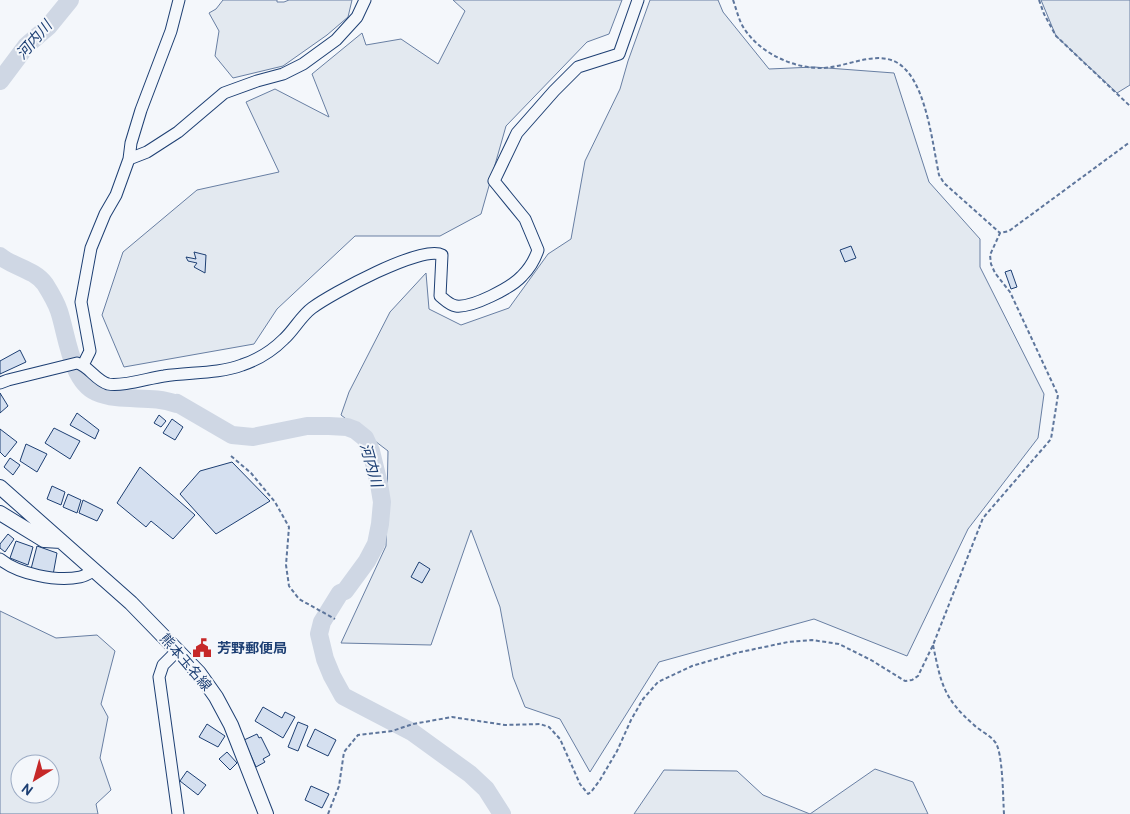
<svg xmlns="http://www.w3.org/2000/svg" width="1130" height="814" font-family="Overpass,'Noto Sans JP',sans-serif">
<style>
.green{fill:#e3e9f0;stroke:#687fa3;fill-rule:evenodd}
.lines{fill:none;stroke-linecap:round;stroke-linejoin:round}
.river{stroke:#cfd7e4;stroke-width:18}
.building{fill:#d5e0f0;stroke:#1d3f73}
.minor-casing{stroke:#1d3f73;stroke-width:13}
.major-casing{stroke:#1d3f73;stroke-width:16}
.path{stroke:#5e769c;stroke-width:2;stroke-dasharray:4 2.5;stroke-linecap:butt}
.minor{stroke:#f4f7fb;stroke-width:11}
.major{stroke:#f4f7fb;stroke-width:14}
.labels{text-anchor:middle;stroke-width:4;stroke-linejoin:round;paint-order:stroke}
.poi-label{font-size:14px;font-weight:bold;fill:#1d3f73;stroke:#f4f7fb;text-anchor:start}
.street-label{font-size:14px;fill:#1d3f73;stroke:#f4f7fb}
.water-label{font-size:15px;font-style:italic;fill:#1d3f73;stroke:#f4f7fb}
</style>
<rect width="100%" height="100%" fill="#f4f7fb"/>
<path class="green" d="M223,0H277V2H284L289,0H352L348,17L327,35L283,66L233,78L215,56L219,31L209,13L216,9Z
M453,0H622L609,34L587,42L506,126L481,214L440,236H355L277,309L254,344L124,367L102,315L123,252L197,190L279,172L246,102L275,89L329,117L312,74L362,33L366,45L401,39L438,64L465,11Z
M650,0H718L723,12L769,69L814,67L894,73L929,182L980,239V267L1044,394L1038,438L968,529L907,656L814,619L659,662L590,772L560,719L525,707L513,677L500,607L471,530L431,645L341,643L386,546L388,451L341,415L349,392L390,312L426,273L429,309L461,325L509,308L548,254L571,239L585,161L620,89L628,61Z
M1041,0H1130V85L1117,93L1056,36Z
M0,611L56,638L97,635L115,651L101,704L108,717L100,758L111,790L96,804L98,814H0ZM20,764H50V794H20Z
M875,769L913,782L928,814H634L664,770L737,771L763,795L810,814Z"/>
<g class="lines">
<path class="river" d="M0,81L27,45L48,27L70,0
M0,256C13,267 34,269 45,284C50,292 56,302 59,311C67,335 71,381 96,392C121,403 151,394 176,404L177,403L232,435L253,437L307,426H329L347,427L355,430L365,438L371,451L379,484L382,502L380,524L376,544L367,561L345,591L340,593L322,622L319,634L325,659L332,676L343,696L412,732L470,774L486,789L502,814"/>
</g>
<path class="building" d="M851,246L856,258L845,262L840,250Z
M194,252L206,255L205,273L194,267L197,263L188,261L186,257L196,259Z
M1011,270L1017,287L1011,289L1005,272Z
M20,350L26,362L0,374V361Z
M0,393L8,406L0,413Z
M77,413L99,430L95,439L70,425Z
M159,415L166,421L161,427L154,423Z
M172,419L183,427L175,440L163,433Z
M54,428L80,441L70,459L45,443Z
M0,429L17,442L5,457L0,452Z
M26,444L47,454L37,472L20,461Z
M10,458L20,465L13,475L4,467Z
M232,462L270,501L216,534L180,494L200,471Z
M140,467L195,515L173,539L151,521L146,527L117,503Z
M52,486L65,492L61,505L47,499Z
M68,494L81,500L77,513L63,507Z
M83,500L103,510L97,521L79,513Z
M8,534L14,539L5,552L0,548V544Z
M16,541L33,547L28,565L10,558Z
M37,546L57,553L53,575L31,569Z
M419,562L430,569L422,583L411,577Z
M263,707L282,718L285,712L295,717L283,738L255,721Z
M298,722L308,726L298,751L288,747Z
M207,724L225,736L218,747L199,737Z
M315,729L336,740L328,756L307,746Z
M257,734L259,738L261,737L270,755L263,759L265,762L256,767L244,740Z
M227,752L237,763L230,770L219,759Z
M187,771L206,785L198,795L180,781Z
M311,786L329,794L322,808L305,800Z"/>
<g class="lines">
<g class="minor-casing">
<path id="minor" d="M129,159L147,152L178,132L224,93L257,81L283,74L303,64L336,40L357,17L365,0
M83,365L90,351L81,302L91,248L105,214L116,195L129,159L131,143L141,110L171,31L179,0
M0,383L8,380L77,363C89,366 95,380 108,384C122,387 149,378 164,376C189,372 218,374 242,365C257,360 273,350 284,339C294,330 301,316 312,308C331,294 422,244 442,255L440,296C445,300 449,305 456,306C472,308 511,288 522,276C529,269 535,259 538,250L525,219L494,181L517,133L554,91L578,67L619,54L638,0
M0,559C18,574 57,582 80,577C85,576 90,573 95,570
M178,650L163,665L159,677L178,814"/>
</g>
<g class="major-casing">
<path id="major" d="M0,487L131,603L199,673L216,697L231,725L266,814
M0,513L44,540L61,541"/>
</g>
<path class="path" d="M733,0C736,8 738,17 742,25C757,52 793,69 823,68C850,67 884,45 906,70C927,92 933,146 939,175L944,183L1000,233
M1039,0L1044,14L1056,36L1130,106
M231,456L251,473L275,502L289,527L286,565L289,586L299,599L335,619
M933,645C941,683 943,698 974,725C980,731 990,735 995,742C1003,751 1003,800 1004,814
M328,814L339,786L344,752L358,735L392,731L413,724L452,717L505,725L540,724L549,727L560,739L580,784L588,794L591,792L600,780L617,751L631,720L643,699L658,682L692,666L736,653L788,642L812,640L839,644L871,660L905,681L912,680L918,676L933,645L983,518L1051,439L1058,395L1010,292L995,273L991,264L990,255L1000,233L1009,231L1130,142"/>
<use href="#minor" class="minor"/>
<use href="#major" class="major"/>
</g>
<defs>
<g id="civic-bare" transform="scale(1.5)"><path d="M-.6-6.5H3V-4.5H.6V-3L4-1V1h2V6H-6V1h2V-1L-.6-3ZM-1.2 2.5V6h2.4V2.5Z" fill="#c62828" stroke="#f4f7fb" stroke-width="2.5" paint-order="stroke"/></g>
</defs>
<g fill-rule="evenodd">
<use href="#civic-bare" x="202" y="648"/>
</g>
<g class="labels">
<g class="poi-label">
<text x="217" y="653">芳野郵便局</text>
</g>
<g class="street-label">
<text transform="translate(186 662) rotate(49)" y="5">熊本玉名線</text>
</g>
<g class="water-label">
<text transform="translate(34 40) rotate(-49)" y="5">河内川</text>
<text transform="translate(371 465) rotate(74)" y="5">河内川</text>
</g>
</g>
<g transform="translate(35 779) rotate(217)"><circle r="24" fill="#f4f7fb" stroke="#9eadc5"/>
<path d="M0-4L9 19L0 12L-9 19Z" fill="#c62828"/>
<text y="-8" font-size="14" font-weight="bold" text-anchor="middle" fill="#1d3f73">N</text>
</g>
</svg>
